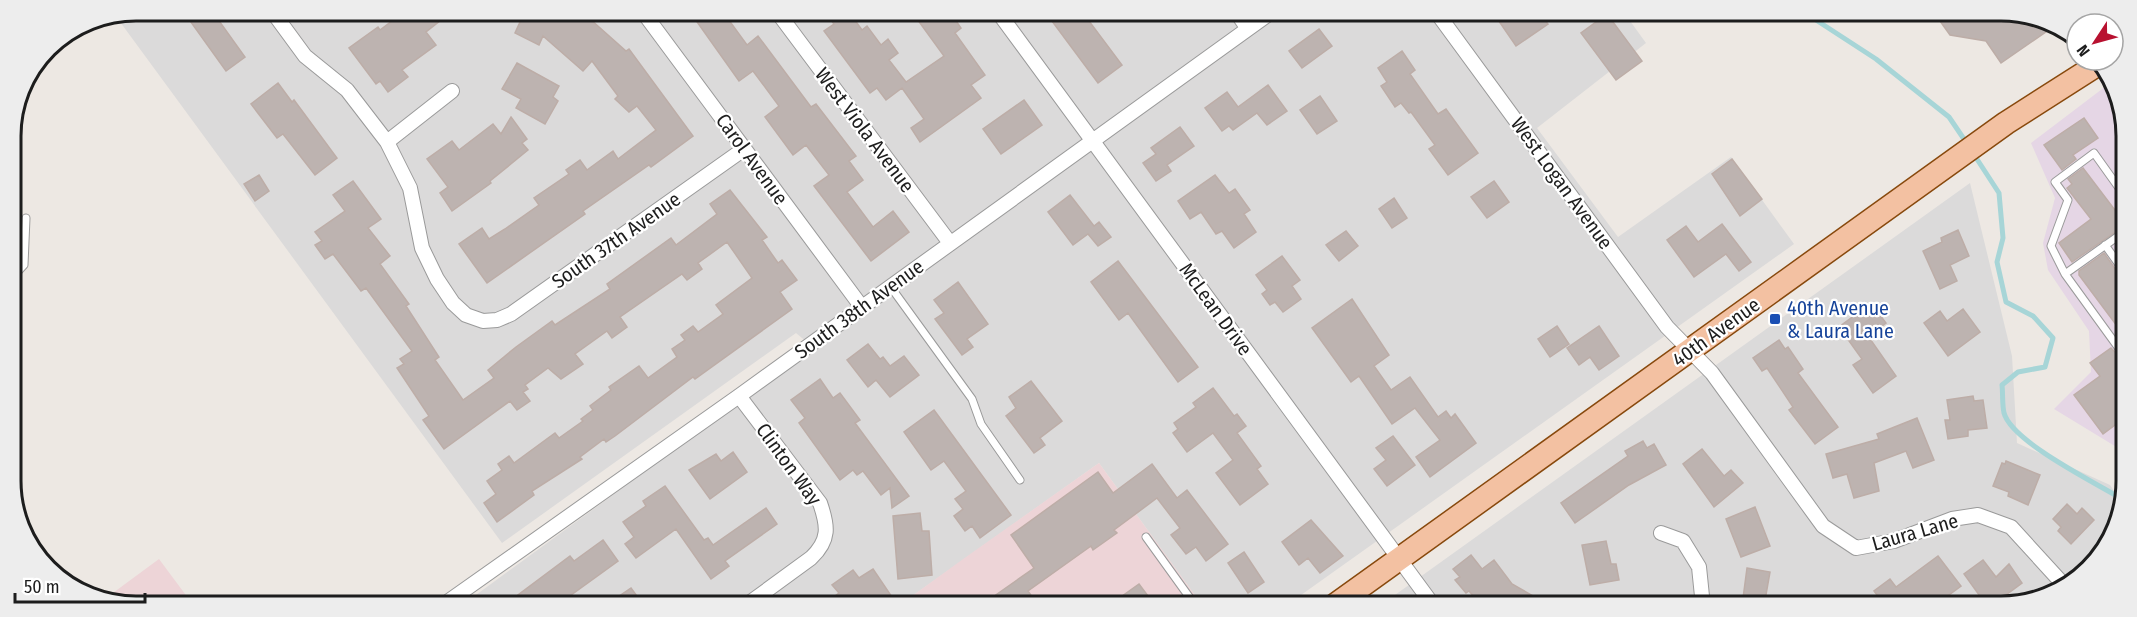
<svg xmlns="http://www.w3.org/2000/svg" width="2137" height="617" font-family="'Fira Sans Condensed',sans-serif">
<style>
.residential{fill:#dbdada}
.commercial{fill:#edd4d7}
.industrial{fill:#e5d6e5}
.lines{fill:none;stroke-linecap:round;stroke-linejoin:round}
.stream{stroke:#a7d5d7;stroke-width:5}
.building{fill:#bdb3b0;stroke:#bdada7;stroke-width:1.5}
.lane-casing{stroke:#9a9a9a;stroke-width:9}
.street-casing{stroke:#9a9a9a;stroke-width:16}
.primary-casing{stroke:#88490d;stroke-width:25}
.lane{stroke:#fff;stroke-width:7}
.street{stroke:#fff;stroke-width:14}
.primary{stroke:#f3c1a2;stroke-width:22}
.transit-dot{fill:#1a4fb4;stroke:#fff;stroke-width:2}
.labels{text-anchor:middle;stroke-width:4.5;stroke-linejoin:round;paint-order:stroke}
.street-label{font-size:20px;fill:#1d1d1d;stroke:#fff}
.transit-label{font-size:20px;fill:#164399;stroke:#fff;text-anchor:start}
.rim{fill:none;stroke:#1d1d1d;stroke-width:3}
</style>
<rect width="100%" height="100%" fill="#ede8e3"/>
<path class="residential" d="M136,11L1625,14L1646,43L1537,128L1618,237L1731,157L1794,244L1287,605H1202L1099,463L901,604L465,603L814,348L796,333L502,543L115,15Z
M1970,183L2012,356L2017,443L2110,485L2122,503V513L2083,576L2009,606L1381,605Z"/>
<path class="commercial" d="M1099,463L1202,605L901,604L966,557Z
M159,559L191,602L102,601Z"/>
<path class="industrial" d="M2110,83L2124,112L2123,451L2054,409L2091,372L2089,331L2048,270L2043,243L2055,198L2031,143Z"/>
<g class="lines">
<path class="stream" d="M1812,14L1816,20L1876,59L1949,117L1968,145
M1973,153L1999,193L2003,238L1997,262L2006,302L2033,316L2053,338L2045,367L2018,372L2002,385C2003,393 2002,404 2004,413C2012,442 2096,483 2122,499"/>
</g>
<path class="building" d="M183,11H212L245,57L226,71Z
M405,11H432L440,21L426,32L436,45L402,70L408,77L388,92L380,81L376,84L349,48L378,27L380,30Z
M500,11H581L626,51L629,49L693,136L651,167L649,165L583,211L585,214L487,283L459,244L482,228L489,239L505,229L539,205L534,198L569,174L566,170L580,160L587,170L613,151L618,159L656,130L637,106L629,112L615,99L618,96L592,61L583,71L543,36L539,45L515,33L520,22Z
M690,12H723L747,45L758,36L811,107L816,104L856,156L849,161L863,180L847,192L873,227L893,211L909,232L871,261L814,186L829,175L806,145L793,155L765,117L779,106L753,71L739,81Z
M825,12H849L862,30L867,26L881,45L888,39L898,53L889,60L906,82L944,56L912,12H950L961,28L955,33L985,75L971,85L981,98L920,142L911,128L924,119L902,88L886,100L877,88L870,93L824,31L834,24Z
M1046,13H1083L1122,65L1098,83Z
M1494,14H1540L1548,24L1516,46Z
M1607,14L1642,61L1616,80L1581,33Z
M1935,14L2033,15L2053,27L2001,63L1986,41L1950,35Z
M1319,29L1332,46L1302,68L1289,51Z
M1402,51L1415,70L1410,74L1438,114L1446,109L1478,153L1448,175L1429,149L1435,145L1411,112L1409,113L1401,103L1395,107L1381,86L1387,82L1378,68Z
M517,63L559,86L553,97L558,101L545,124L516,108L521,99L502,89Z
M278,83L292,102L294,100L337,158L315,175L283,134L277,138L251,104Z
M1268,85L1287,111L1267,125L1257,113L1233,130L1229,126L1222,131L1205,108L1227,92L1238,107Z
M1320,96L1337,121L1317,134L1300,110Z
M1024,100L1042,125L1001,154L983,129Z
M511,117L527,139L522,143L528,150L490,181L491,183L452,211L440,193L448,187L427,159L452,141L459,150L493,124L501,134Z
M2084,118L2098,138L2073,155L2076,159L2062,170L2044,145Z
M1180,127L1194,146L1167,165L1171,171L1156,181L1143,163L1156,154L1151,148Z
M1732,159L1762,199L1740,216L1712,174Z
M2083,168L2124,222V226L2072,262L2059,243L2091,219L2067,188L2072,184L2068,179Z
M259,175L269,191L255,201L244,184Z
M1215,175L1229,193L1235,189L1250,210L1244,214L1256,232L1234,248L1222,231L1216,234L1201,212L1190,219L1178,201Z
M353,181L381,219L368,228L390,256L380,264L409,304L406,306L439,357L435,360L463,400L494,378L488,370L516,347L552,321L555,325L610,289L607,284L671,238L676,245L717,214L710,204L730,190L767,237L762,240L778,263L782,260L797,280L780,292L792,309L695,379L693,377L615,436L606,442L604,439L580,457L582,459L532,491L534,495L497,522L484,503L496,494L487,481L502,470L498,464L509,456L514,463L555,433L559,438L583,421L581,419L593,410L590,406L611,390L609,387L639,366L648,378L677,357L672,349L685,340L681,335L693,326L698,332L723,314L716,305L752,278L727,242L698,263L702,269L687,280L682,274L620,317L627,327L612,338L607,331L575,354L583,364L561,379L548,368L525,385L528,389L523,392L530,401L517,410L510,401L444,449L423,420L429,416L397,368L404,364L400,359L412,351L366,288L361,291L333,254L325,259L315,245L322,241L315,232L345,211L333,195Z
M1494,181L1509,202L1487,218L1471,197Z
M1070,195L1094,226L1099,222L1111,237L1098,246L1088,234L1073,245L1048,212Z
M1394,198L1407,218L1392,228L1379,209Z
M1722,224L1751,262L1739,271L1726,254L1694,277L1667,240L1686,226L1698,242Z
M1958,230L1969,256L1950,265L1957,281L1940,289L1923,251L1942,242L1941,238Z
M1346,231L1358,246L1339,261L1326,245Z
M2104,253L2118,273L2123,276V334L2079,275V271Z
M1282,256L1300,280L1292,286L1301,299L1283,312L1275,302L1270,305L1262,294L1267,290L1256,275Z
M1118,261L1198,367L1178,382L1128,313L1119,320L1091,282Z
M958,282L988,324L967,339L973,347L962,355L935,319L944,313L934,300Z
M1352,299L1389,355L1374,366L1391,390L1410,377L1438,417L1446,411L1451,418L1455,414L1476,443L1430,477L1416,457L1440,440L1415,408L1392,424L1359,376L1351,382L1312,328Z
M1871,303L1886,323L1868,336L1896,376L1873,393L1853,365L1862,359L1839,327Z
M1963,309L1980,332L1948,356L1924,323L1940,311L1947,321Z
M1557,326L1569,344L1550,357L1538,339Z
M1599,326L1619,356L1599,370L1590,357L1579,365L1567,348Z
M1779,340L1785,349L1788,347L1803,369L1798,373L1838,427L1815,444L1789,410L1793,407L1767,368L1762,371L1753,358Z
M868,344L880,359L883,357L890,366L904,356L919,375L890,397L876,380L868,387L847,360Z
M2111,348L2123,360V419L2103,434L2074,395L2100,376L2090,363Z
M820,379L833,398L840,393L860,420L855,423L909,496L892,508L890,488L881,495L863,471L857,475L853,470L840,480L799,423L805,418L791,400Z
M1031,381L1062,421L1040,438L1045,445L1034,453L1006,416L1016,408L1009,397Z
M1213,388L1234,416L1237,414L1246,426L1237,433L1261,466L1257,469L1268,484L1240,505L1216,473L1233,460L1213,433L1187,452L1173,433L1178,429L1174,423L1196,407L1193,403Z
M1973,396L1974,401L1983,400L1987,428L1968,430V436L1948,439L1945,420H1950L1947,400Z
M934,410L1011,515L980,538L972,526L965,531L954,516L963,509L955,499L966,491L944,461L931,470L904,432Z
M1917,418L1934,460L1913,468L1906,451L1874,463L1879,491L1854,498L1847,474L1833,478L1826,454L1879,439L1877,434Z
M1393,436L1415,465L1387,486L1374,469L1386,460L1376,448Z
M1643,441L1647,448L1654,444L1666,465L1629,485L1575,523L1561,503L1628,456L1625,451Z
M1702,449L1724,476L1731,470L1743,483L1714,507L1683,464Z
M733,452L747,472L710,499L689,470L716,454L721,461Z
M2006,461L2040,475L2028,505L2008,496L2009,492L1993,486L2002,463L2005,464Z
M1152,464L1177,498L1187,490L1228,544L1206,561L1196,547L1186,554L1171,535L1180,528L1157,498L1114,530L1117,533L1093,550L1091,546L1028,591L1037,604H983L1034,568L1011,535L1098,472L1113,493Z
M665,486L704,540L708,538L713,545L766,508L777,524L725,561L729,566L711,579L676,529L636,558L625,544L634,537L623,522L646,506L643,501Z
M2067,504L2077,514L2082,508L2094,520L2071,544L2058,531L2061,527L2053,519Z
M1755,507L1770,546L1741,557L1726,519Z
M920,513L922,531H929L932,575L898,579L893,516Z
M1311,520L1343,556L1320,573L1308,558L1299,565L1282,542Z
M603,540L618,561L560,603H524L518,595L570,556L574,561Z
M1606,541L1611,564H1616L1619,580L1590,585L1582,545Z
M1244,552L1264,582L1248,593L1228,563Z
M1471,555L1482,569L1494,560L1512,584L1549,605H1481L1469,591L1466,593L1455,580L1460,577L1453,569Z
M1938,556L1961,586L1934,606H1885L1874,591L1890,579L1896,587Z
M1983,560L1996,577L2009,564L2022,583L1991,606H1987L1964,574Z
M1747,568L1770,572L1764,606H1742Z
M873,569L892,597L882,604H824L839,593L832,585L853,570L859,578Z
M1139,584L1154,604H1111Z
M631,588L642,603H609Z"/>
<g class="lines">
<g class="lane-casing">
<path id="lane" d="M2098,67L2110,83
M2105,245L2123,270
M2065,274L2051,246L2068,200L2055,182L2094,153L2124,195
M12,278L24,265L26,218
M890,286L972,399L981,424L1020,480
M2123,354L2065,274L2124,232
M1146,537L1195,605"/>
</g>
<g class="street-casing">
<path id="street" d="M272,11L305,56L347,90L387,142L410,188L422,248L437,279L453,303L466,315L483,321L497,320L511,314L744,149
M643,12L861,306
M998,12L1433,605
M1237,13L1248,29
M1437,13L1667,327L1712,373L1823,526L1856,548L1894,541L1952,519L1978,515L2011,527L2063,584
M781,17L950,243
M387,142L452,91
M739,396L820,503C828,526 830,540 811,558L748,604
M1661,533L1683,541L1699,567L1703,606
M446,603L739,396L1270,13"/>
</g>
<g class="primary-casing">
<path id="primary" d="M1335,605L2006,123L2100,63"/>
</g>
<use href="#lane" class="lane"/>
<use href="#street" class="street"/>
<use href="#primary" class="primary"/>
</g>
<rect class="transit-dot" x="1769" y="313" width="12" height="12" rx="3"/>
<g class="labels">
<g class="street-label">
<text transform="translate(865 130) rotate(53)" y="7">West Viola Avenue</text>
<text transform="translate(752 159) rotate(54)" y="7">Carol Avenue</text>
<text transform="translate(1562 183) rotate(54)" y="7">West Logan Avenue</text>
<text transform="translate(616 240) rotate(-35)" y="7">South 37th Avenue</text>
<text transform="translate(859 309) rotate(-36)" y="7">South 38th Avenue</text>
<text transform="translate(1216 309) rotate(54)" y="7">McLean Drive</text>
<text transform="translate(1716 332) rotate(-36)" y="7">40th Avenue</text>
<text transform="translate(789 464) rotate(54)" y="7">Clinton Way</text>
<text transform="translate(1915 532) rotate(-16)" y="7">Laura Lane</text>
</g>
<g class="transit-label">
<text x="1787" y="315">40th Avenue<tspan x="1787" dy="23">&amp; Laura Lane</tspan></text>
</g>
</g>
<path d="M0 0H2137V617H0ZM136 21H2001A115 115 0 0 1 2116 136V481A115 115 0 0 1 2001 596H136A115 115 0 0 1 21 481V136A115 115 0 0 1 136 21Z" fill="#ededed" fill-rule="evenodd"/>
<path class="rim" d="M136 21H2001A115 115 0 0 1 2116 136V481A115 115 0 0 1 2001 596H136A115 115 0 0 1 21 481V136A115 115 0 0 1 136 21Z"/>
<g transform="translate(2095 42) rotate(234)"><circle r="28" fill="#ffffff" stroke="#a5a5a5" stroke-width="1.5"/>
<path d="M0-4.5L10 22L0 15L-10 22Z" fill="#b81130"/>
<text y="-9" font-size="16" font-weight="bold" text-anchor="middle" fill="#1d1d1d">N</text>
</g>
<path d="M15 593v9h130v-9" fill="none" stroke="#1d1d1d" stroke-width="3"/>
<text x="24" y="593" font-size="18" fill="#1d1d1d" stroke="#ffffff" stroke-width="4.5" paint-order="stroke">50 m</text>
</svg>
